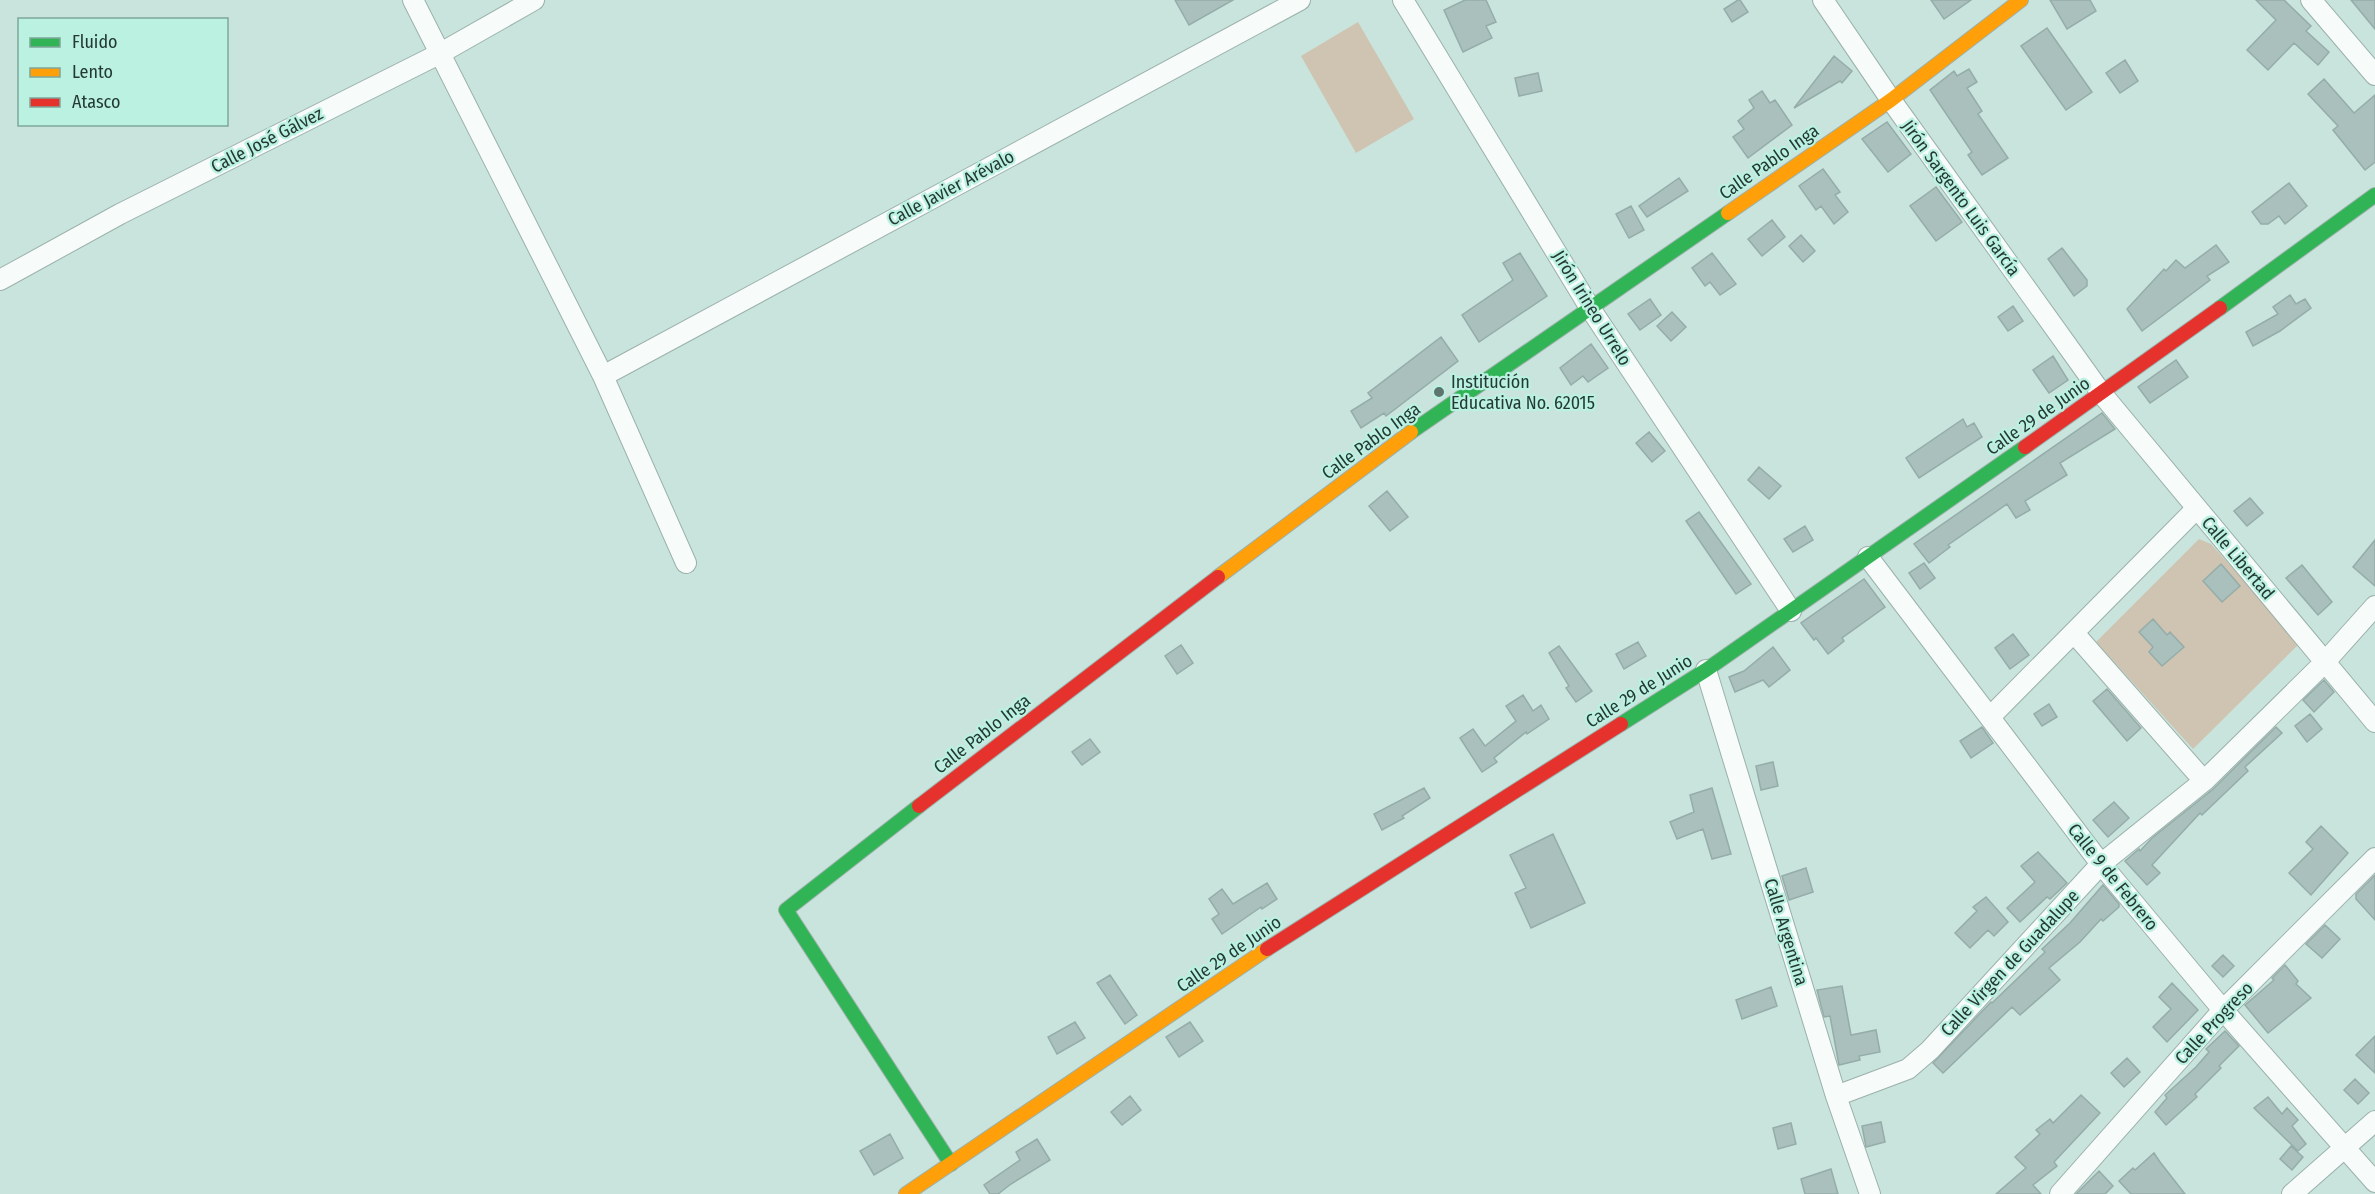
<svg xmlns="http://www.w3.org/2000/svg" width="2375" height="1194" font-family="'Fira Sans Condensed',sans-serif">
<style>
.green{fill:#cfc4b1}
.building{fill:#a9c0bd;stroke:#95aca9;stroke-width:1.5}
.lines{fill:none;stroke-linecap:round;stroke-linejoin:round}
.street-casing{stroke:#9bb1ab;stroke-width:22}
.fast-casing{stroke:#9bb1ab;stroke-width:16}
.slow-casing{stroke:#9bb1ab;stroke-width:16}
.jam-casing{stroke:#9bb1ab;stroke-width:16}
.street{stroke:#f7fbfa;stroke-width:20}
.fast{stroke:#30b455;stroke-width:14}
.slow{stroke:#ff9f0a;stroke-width:14}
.jam{stroke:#e5322d;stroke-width:14}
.poi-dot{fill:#5d756e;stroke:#bbf1e1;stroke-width:2}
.labels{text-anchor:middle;stroke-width:4.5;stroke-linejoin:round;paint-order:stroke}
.street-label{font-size:18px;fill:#243933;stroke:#bbf1e1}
.poi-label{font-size:18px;fill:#243933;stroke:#bbf1e1;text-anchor:start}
</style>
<rect width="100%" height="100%" fill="#c8e4dc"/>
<path class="green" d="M1358,22L1414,119L1356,153L1301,56Z
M2199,539L2211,544L2300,643L2193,749L2096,642Z"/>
<path class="building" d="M1175,0H1233L1189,25Z
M1465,0H1486L1496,22L1486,26L1492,38L1463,52L1444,10Z
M1738,0H1740L1748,12L1732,22L1724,9Z
M1931,0H1971L1944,19Z
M2050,0H2090L2096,11L2067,29Z
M2256,0H2284L2311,26L2306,31L2329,52L2318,65L2294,43L2268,70L2247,50L2276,20Z
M2351,0H2375V29Z
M2047,28L2092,92L2066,110L2021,46Z
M1834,56L1852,71L1842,83L1840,81L1794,108Z
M2125,60L2138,81L2120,93L2106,73Z
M1969,69L1977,82L1967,88L1982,111L1978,114L2008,158L1982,175L1968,155L1972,152L1930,90L1954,71L1957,76Z
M1538,73L1542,91L1519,96L1515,78Z
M2324,79L2354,113L2375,95V162L2365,170L2333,130L2338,126L2308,94Z
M1762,91L1770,103L1775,100L1792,125L1748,158L1733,137L1744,129L1738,121L1754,108L1749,100Z
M1887,122L1911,154L1888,172L1862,139Z
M1823,169L1840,192L1835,195L1848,212L1834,224L1821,206L1816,210L1799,186Z
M1679,178L1688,191L1647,217L1639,206Z
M2289,183L2307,206L2285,224L2279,216L2268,224H2261L2252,212Z
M1936,187L1962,222L1936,241L1910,206Z
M1631,206L1644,230L1629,238L1616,214Z
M1772,220L1785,237L1762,256L1748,239Z
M1801,235L1815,251L1803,262L1789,246Z
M2216,245L2229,262L2207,276L2210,280L2142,331L2127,309L2164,269L2166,271L2176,260L2185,268Z
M2062,248L2087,280V286L2074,296L2048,259Z
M1520,253L1547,296L1479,342L1462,315L1513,280L1503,263Z
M1712,253L1736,284L1720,295L1710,282L1705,286L1692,268Z
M2290,295L2296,304L2305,299L2311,308L2280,331L2253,346L2246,332L2278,314L2273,307Z
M1650,299L1661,315L1640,330L1628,314Z
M2013,306L2023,321L2008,331L1998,317Z
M1672,312L1686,327L1671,341L1657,326Z
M1441,337L1458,361L1386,416L1384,413L1361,428L1351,411L1372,398L1368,393Z
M1591,344L1608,368L1588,382L1583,376L1571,385L1560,368Z
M2053,356L2068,380L2049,393L2033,370Z
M2176,360L2188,377L2150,403L2138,387Z
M2102,413L2115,429L2060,463L2067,475L2025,501L2030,510L2016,518L2007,504L1948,545L1950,547L1929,563L1914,544Z
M1963,419L1967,427L1974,423L1982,437L1919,478L1906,458Z
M1649,432L1665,451L1652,462L1636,443Z
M1759,467L1781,486L1769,499L1748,480Z
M1387,491L1408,517L1390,531L1369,506Z
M2250,498L2263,513L2247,526L2234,511Z
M1699,512L1751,584L1736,594L1686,521Z
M1805,526L1813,540L1793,552L1784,539Z
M2375,540V586L2353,567Z
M1924,563L1935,578L1920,589L1909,573Z
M2221,564L2240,586L2222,602L2203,581Z
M2302,565L2332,602L2318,615L2286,578Z
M1864,579L1885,607L1842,638L1844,641L1828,654L1816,638L1814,640L1801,623Z
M2153,619L2167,635L2170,632L2184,647L2162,666L2149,652L2153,647L2139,632Z
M2013,634L2029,655L2010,669L1995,648Z
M1638,642L1646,656L1624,669L1616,654Z
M1181,645L1193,663L1177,674L1165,656Z
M1559,646L1592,691L1576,702L1566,688L1569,686L1549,653Z
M1773,647L1790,670L1769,687L1763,680L1735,692L1729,677L1744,671Z
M2324,680L2334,692L2314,712L2303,700Z
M2107,689L2141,728L2127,741L2093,701Z
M1523,695L1533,711L1541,705L1549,719L1527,734L1526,732L1494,758L1497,762L1482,772L1460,738L1473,729L1485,746L1516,721L1506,706Z
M2049,704L2057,717L2042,726L2034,714Z
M2310,714L2322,729L2307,742L2295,726Z
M1982,727L1993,743L1971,758L1960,741Z
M2276,727L2282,733L2245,767L2248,771L2202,815L2200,813L2152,865L2160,873L2147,885L2125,861L2139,849L2140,851L2152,838L2212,790Z
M1090,739L1100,752L1082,765L1072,752Z
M1773,762L1778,786L1761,790L1756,766Z
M1424,788L1430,798L1402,816L1404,818L1382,830L1374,814Z
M1712,788L1731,854L1712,859L1703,829L1677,839L1670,822L1694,812L1690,795Z
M2114,802L2129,818L2108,837L2093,820Z
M2321,826L2348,853L2311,895L2289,873L2313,849L2306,842Z
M1553,834L1585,903L1531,928L1515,893L1526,888L1510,855Z
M2038,852L2067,883L2050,899L2047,897L2020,922L2007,908L2035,882L2021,866Z
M1806,868L1813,892L1789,900L1782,876Z
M2375,875V920L2356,899V894Z
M1267,883L1277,899L1262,909L1261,907L1222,934L1212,919L1219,914L1209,899L1222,889L1233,904Z
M2103,885L2119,904V907L2103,921L2101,919L2080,942L2049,968L2060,980L2020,1015L2012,1007L1943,1073L1933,1063L1991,1002L1992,1003L2045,952L2042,949L2070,923Z
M1986,897L2008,922L1994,936L1988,930L1970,948L1955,933L1977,911L1973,907Z
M2325,925L2340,939L2322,958L2306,944Z
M2223,955L2234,966L2223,977L2212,966Z
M2285,965L2298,981L2296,984L2311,998L2268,1033L2245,1005L2274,980L2272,978Z
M1110,975L1137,1015L1125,1024L1097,983Z
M2172,983L2198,1010L2167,1042L2153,1027L2171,1009L2159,997Z
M1842,986L1851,1035L1876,1030L1880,1052L1859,1056L1860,1060L1839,1065L1830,1016L1824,1017L1817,990Z
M1771,987L1777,1006L1742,1019L1736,1000Z
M1075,1022L1085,1038L1057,1054L1048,1037Z
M1190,1022L1203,1041L1179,1057L1166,1037Z
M2225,1031L2239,1046L2219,1066L2221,1068L2195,1094L2197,1097L2166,1125L2155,1112L2167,1098L2165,1095L2196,1067L2209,1052L2206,1049Z
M2375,1036V1073L2356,1055Z
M2127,1058L2140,1072L2124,1087L2111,1073Z
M2355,1079L2369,1093L2358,1104L2344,1090Z
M2081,1095L2100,1113L2054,1162L2057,1166L2033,1185L2041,1194H1996L2026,1168L2015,1157L2040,1134L2036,1130L2050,1119L2053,1123Z
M1130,1096L1141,1110L1122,1125L1111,1112Z
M2268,1097L2282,1114L2287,1108L2298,1120L2292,1126L2306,1144L2298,1151L2254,1108Z
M1881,1122L1885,1142L1866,1147L1862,1126Z
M1791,1123L1796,1144L1778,1149L1773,1128Z
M890,1134L903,1158L874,1175L860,1151Z
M1037,1139L1050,1160L1011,1184L998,1194H990L984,1185L1020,1160L1016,1152Z
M2291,1146L2303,1157L2292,1170L2280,1159Z
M2154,1153L2160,1162L2185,1194H2131L2119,1181L2133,1168L2135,1170Z
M1831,1169L1838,1194H1805L1801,1179Z
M2099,1171L2113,1186L2105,1194H2076Z"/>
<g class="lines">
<g class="street-casing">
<path id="street" d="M413,0L603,376L686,563
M1403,0L1590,308L1791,611
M1823,0L1891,100L2102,394L2375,722
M2311,0L2375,75
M0,280L120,214L439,54L534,0
M603,376L1300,0
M1868,557L2101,864L2223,1010L2375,1182
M2074,633L2204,781
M1706,670L1836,1096L1870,1194
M1990,717L2197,508
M1836,1096L1908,1069L1930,1050L2101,864L2204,781L2324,663L2375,606
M2060,1194L2223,1010L2375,858
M2292,1194L2375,1121"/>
</g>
<g class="fast-casing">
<path id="fast" d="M2220,308L2375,195
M1411,432L1728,213
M1621,724L1706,670L2025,447
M919,806L786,910L951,1164"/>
</g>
<g class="slow-casing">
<path id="slow" d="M1728,213L1891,100L2021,0
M1218,577L1411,432
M906,1194L1267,949"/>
</g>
<g class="jam-casing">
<path id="jam" d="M2025,447L2220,308
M919,806L1218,577
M1267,949L1621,724"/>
</g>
<use href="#street" class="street"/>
<use href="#fast" class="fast"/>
<use href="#slow" class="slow"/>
<use href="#jam" class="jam"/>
</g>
<circle class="poi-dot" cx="1439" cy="392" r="6"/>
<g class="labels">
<g class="street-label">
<text transform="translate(267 140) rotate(-27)" y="6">Calle José Gálvez</text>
<text transform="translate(1769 162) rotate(-35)" y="6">Calle Pablo Inga</text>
<text transform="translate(951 188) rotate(-28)" y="6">Calle Javier Arévalo</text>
<text transform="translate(1961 198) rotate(54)" y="6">Jirón Sargento Luis García</text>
<text transform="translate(1592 308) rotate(58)" y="6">Jirón Irineo Urrelo</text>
<text transform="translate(2038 416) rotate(-35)" y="6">Calle 29 de Junio</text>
<text transform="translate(1371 441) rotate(-36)" y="6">Calle Pablo Inga</text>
<text transform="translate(2238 558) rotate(50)" y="6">Calle Libertad</text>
<text transform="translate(1639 691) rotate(-32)" y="6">Calle 29 de Junio</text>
<text transform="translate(982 734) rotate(-38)" y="6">Calle Pablo Inga</text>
<text transform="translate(2113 877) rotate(51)" y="6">Calle 9 de Febrero</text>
<text transform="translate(1786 932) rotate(73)" y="6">Calle Argentina</text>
<text transform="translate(1229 954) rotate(-34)" y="6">Calle 29 de Junio</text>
<text transform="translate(2010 963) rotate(-47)" y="6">Calle Virgen de Guadalupe</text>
<text transform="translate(2214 1023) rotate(-47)" y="6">Calle Progreso</text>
</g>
<g class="poi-label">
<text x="1451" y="388">Institución<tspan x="1451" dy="21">Educativa No. 62015</tspan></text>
</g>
</g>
<rect x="18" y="18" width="210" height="108" fill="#bbf1e1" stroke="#7fa79b" stroke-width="1.5"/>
<rect x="30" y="38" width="30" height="9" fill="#30b455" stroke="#7fa79b" stroke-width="1.5"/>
<text x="72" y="48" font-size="18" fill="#243933">Fluido</text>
<rect x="30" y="68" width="30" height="9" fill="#ff9f0a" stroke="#7fa79b" stroke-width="1.5"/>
<text x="72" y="78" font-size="18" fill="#243933">Lento</text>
<rect x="30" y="98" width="30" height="9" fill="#e5322d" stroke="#7fa79b" stroke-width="1.5"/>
<text x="72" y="108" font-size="18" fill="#243933">Atasco</text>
</svg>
